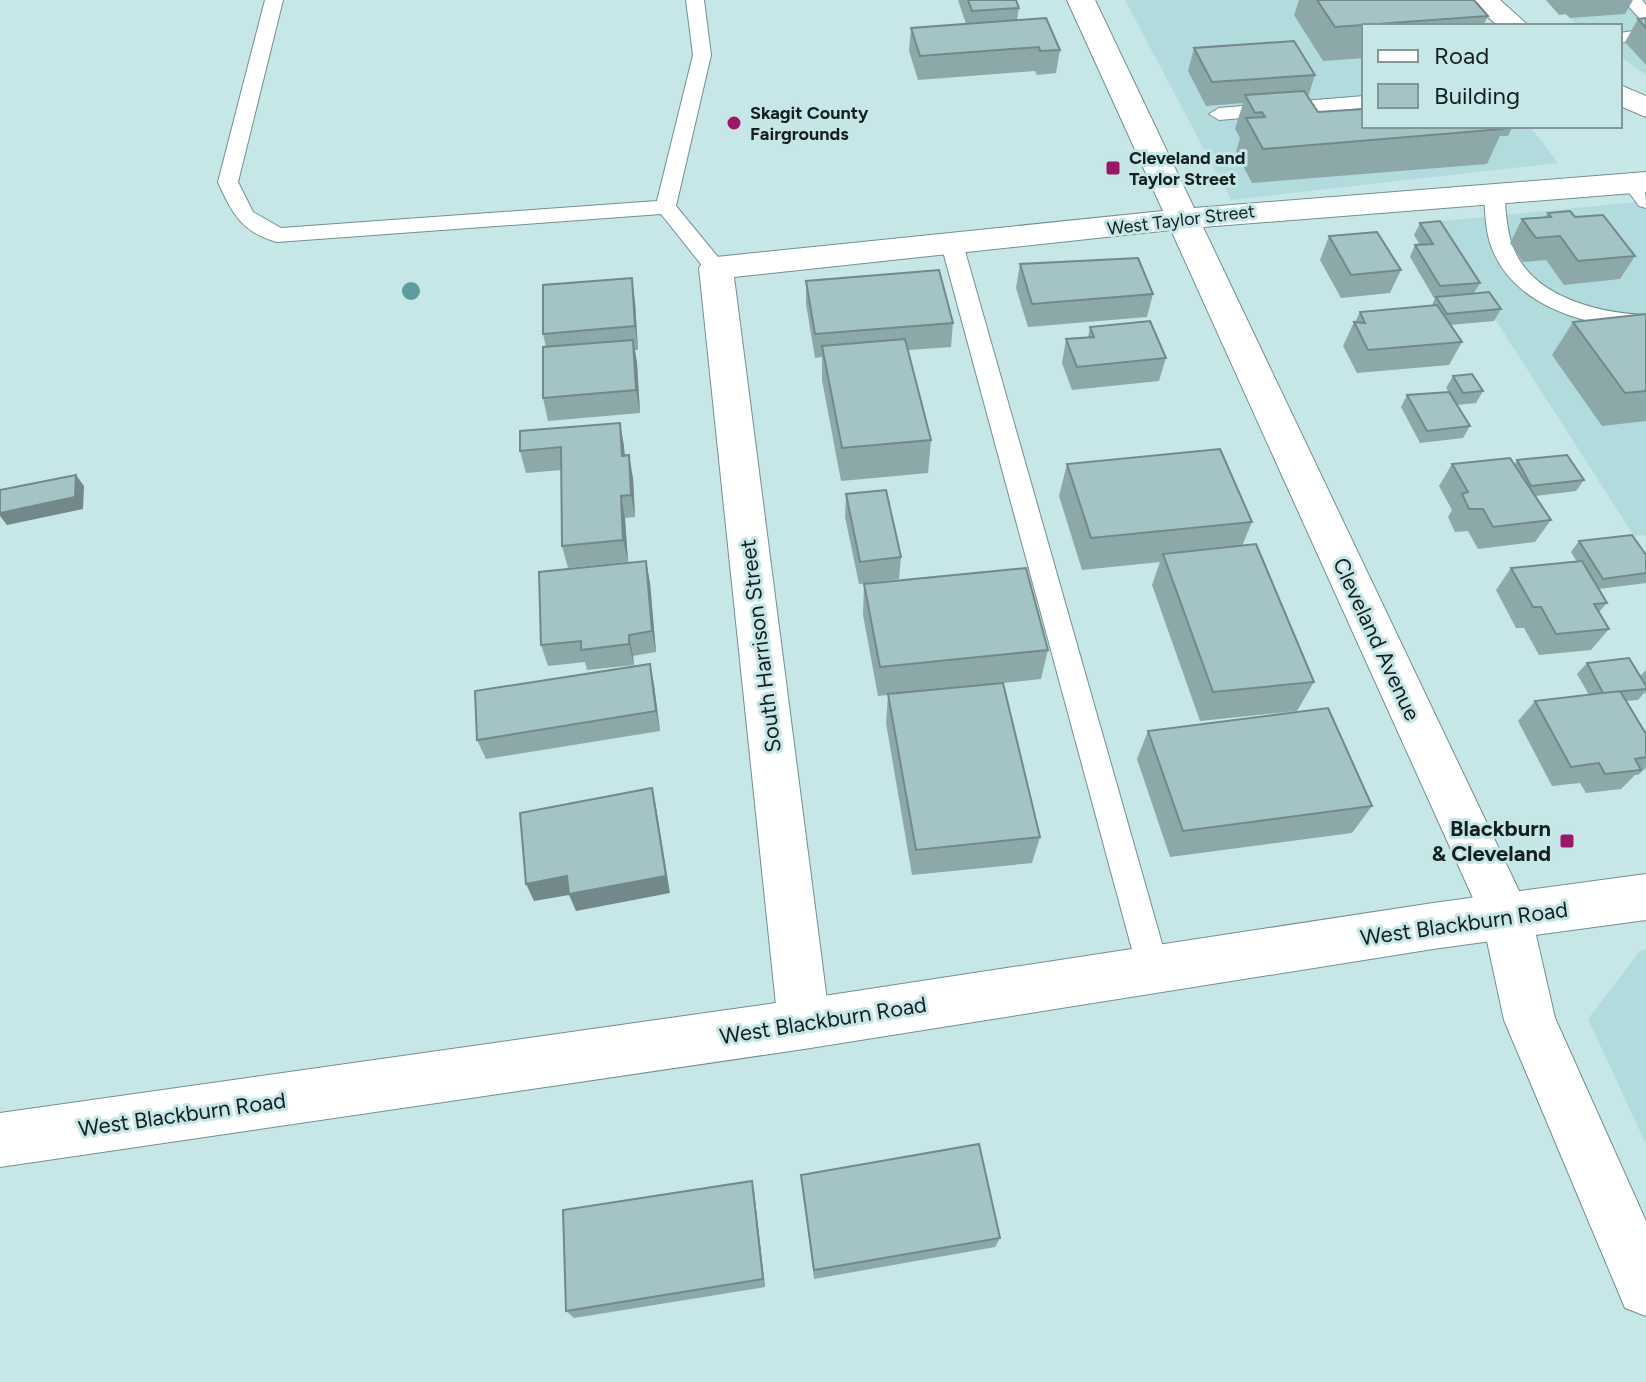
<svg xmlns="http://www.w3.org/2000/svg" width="1646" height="1382" font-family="Figtree,sans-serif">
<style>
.built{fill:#b2dbde}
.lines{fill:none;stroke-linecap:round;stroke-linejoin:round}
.service-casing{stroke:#729091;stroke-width:2}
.minor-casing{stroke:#729091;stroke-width:2}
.tertiary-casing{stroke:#729091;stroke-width:2}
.service{fill:#fff;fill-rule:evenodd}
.minor{fill:#fff;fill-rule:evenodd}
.tertiary{fill:#fff;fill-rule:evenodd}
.tree{fill:#5e9c9f}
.wall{fill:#8da8a9}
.shaded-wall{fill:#73888a}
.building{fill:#a4c3c5;stroke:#73888a;stroke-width:2}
.poi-dot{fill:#9d1767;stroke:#c6e6e7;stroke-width:3}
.labels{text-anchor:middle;stroke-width:6;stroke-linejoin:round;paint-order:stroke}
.far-poi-label{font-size:18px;font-weight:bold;fill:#142020;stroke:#c6e6e7;text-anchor:start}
.far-street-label{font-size:18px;fill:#142020;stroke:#c6e6e7}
.street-label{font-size:22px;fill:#142020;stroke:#c6e6e7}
.poi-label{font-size:22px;font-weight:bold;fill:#142020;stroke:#c6e6e7;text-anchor:end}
</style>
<rect width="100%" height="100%" fill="#c6e6e7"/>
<path class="built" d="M1125,0H1435L1364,26V126H1530L1558,163L1231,200Z
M1545,0H1646V75L1620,56V26H1580Z
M1646,201V535L1634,536L1433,222Z
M1646,949V1144L1588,1019L1640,951Z"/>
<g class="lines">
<g class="service-casing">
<path id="service" d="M265,0H283L238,182L253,212L281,228L657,201L693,55L686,0H704L711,55L676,206L727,268L724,273H708L661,214L277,242C241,232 232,213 218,182Z
M1623,0H1642L1646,5V20L1640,19Z
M1646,29V39L1620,43V33Z
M1364,96V108L1219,120L1209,114L1219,108Z
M1632,177C1646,181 1646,194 1646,208L1639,206L1622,183Z
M1494,185L1504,191C1506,210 1506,229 1513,247C1532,297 1598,313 1646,315V329C1588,327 1513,307 1491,246C1485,229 1485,209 1484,191Z
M952,237L963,244L1169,968L1164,979L1153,983L1142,979L1137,968L941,244Z"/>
</g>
<g class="minor-casing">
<path id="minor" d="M1067,0H1095L1194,208L1646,172V192L1203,227L1532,918L1555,1018L1646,1221V1316L1625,1308L1504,1020L1482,918L1171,230L734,277L830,1024L822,1042L804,1049L786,1042L778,1024L699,268L704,260L716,257L1163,211Z"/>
</g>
<g class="tertiary-casing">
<path id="tertiary" d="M1469,0H1500L1529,26H1498Z
M1620,85L1646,96V117L1620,106Z
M1646,874V920L1433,949L804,1049L0,1167V1113L804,999L1433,903Z"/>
</g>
<use href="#service" class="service"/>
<use href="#minor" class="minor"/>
<use href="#tertiary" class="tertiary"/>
</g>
<circle class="tree" cx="411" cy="291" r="9"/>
<path class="wall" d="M958,0H1016L1019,8L1017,20L1060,50L1056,73L1037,75L1035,71L918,80L909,51L911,28L966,24Z
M1299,0H1474L1488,16L1483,26H1364V58L1323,61L1294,15Z
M1546,0H1633L1625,14L1570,18L1566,14L1559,15Z
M1646,18V65L1625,42L1638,19Z
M1194,48L1315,75L1308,97L1318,112L1364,126H1513L1508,136H1500L1487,164L1252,183L1236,152L1240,138L1235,129L1243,103L1206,106L1188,71Z
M1548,213L1575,217L1635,256L1620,279L1564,285L1546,260L1523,262L1510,243L1522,219L1545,217Z
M1420,223L1480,283L1474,293L1501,309L1494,321L1450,325L1462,342L1449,365L1357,373L1343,346L1354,322H1355L1360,312L1432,305L1435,298H1434L1410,257L1415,245H1420L1414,235Z
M1329,236L1401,270L1390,293L1341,298L1320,260Z
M1020,264L1153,294L1147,317L1028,327L1016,288Z
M806,281L953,323L951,347L908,350L931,440L928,473L841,481L822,380V357L815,358L806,304Z
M635,302L638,350H635L637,363L640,413L548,421L543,398L546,347L543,334Z
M1646,314V421L1602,426L1552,355L1573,322Z
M1090,327L1166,358L1159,381L1072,390L1062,363L1066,339L1088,337Z
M1453,376L1483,391L1476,403L1457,405L1470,426L1463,438L1420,443L1401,407L1407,395L1450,394L1446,388Z
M620,423L625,455L633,478L635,517L625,518L628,562L568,568L562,546V470L526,473L520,451Z
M1517,460L1584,480L1576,491L1535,496L1551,520L1535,542L1478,549L1468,531L1455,532L1448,517L1452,510L1439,486L1452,464L1514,465Z
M1067,464L1252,522L1242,546L1314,682L1297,711L1200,721L1152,585L1160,562L1082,570L1059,496Z
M846,494L901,557L899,579L859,584L845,517Z
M1579,541L1646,555V583L1599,589L1607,603L1599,612L1609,629L1591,650L1539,655L1524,628H1516L1496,590L1511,568L1577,562L1571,552Z
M646,561L650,583L656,652L633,656L634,665L587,670L585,662L548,666L541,645Z
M864,584L1048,650L1041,679L1003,683L1040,837L1032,863L912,875L886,723L888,695L878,696L863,615Z
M1587,663L1640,676L1646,670V695L1645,692L1638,700L1626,701L1646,734V768L1638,775H1635L1621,789L1586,793L1580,783L1552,786L1518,721L1535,701L1589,695L1577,674Z
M654,685L660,731L486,759L477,740Z
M1148,731L1372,806L1352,833L1170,857L1137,759Z
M801,1175L1000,1238L995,1247L814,1279Z
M754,1191L765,1287L574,1318L566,1311Z"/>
<path class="shaded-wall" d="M632,278L635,302L638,350L635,326Z
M633,340L637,363L640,413L636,390Z
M620,423L624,446L626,478L622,456Z
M629,455L633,478L635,517L631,495Z
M76,475L84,486L83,509L7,525L0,516V513Z
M621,496L625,518L628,562L623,540Z
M646,561L650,583L656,652L652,631Z
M629,635L633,656L634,665L629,644Z
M650,664L654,685L660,731L656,711Z
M652,788L656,807L670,893L576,911L569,895L534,901L526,884Z
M752,1181L754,1191L765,1287L763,1279Z"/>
<path class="building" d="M968,0H1016L1019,8L972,11Z
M1317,0H1474L1488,16L1335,27Z
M1046,18L1060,50L1040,51L1039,47L920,56L911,28Z
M1646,18V28L1638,19Z
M1294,41L1315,75L1212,82L1194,48Z
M1304,91L1318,112L1364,109V126H1501L1503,129L1263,149L1246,118L1265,117L1262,112L1255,113L1245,95Z
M1570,211L1575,217L1603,215L1635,256L1578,261L1560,236L1536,238L1522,219L1551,217L1548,213Z
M1440,221L1480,283L1440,286L1415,245L1433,244L1420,223Z
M1377,232L1401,270L1351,275L1329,236Z
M1138,258L1153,294L1032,304L1020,264Z
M939,270L953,323L815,334L806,281Z
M632,278L635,326L543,334V285Z
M1489,292L1501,309L1447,314L1436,297Z
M1437,305L1462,342L1368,350L1354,322L1365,323L1360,312Z
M1646,314V391L1625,393L1573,322Z
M1150,321L1166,358L1077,367L1066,339L1094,337L1090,327Z
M905,339L931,440L842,448L822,346Z
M633,340L636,390L543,398V347Z
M1472,374L1483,391L1463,393L1453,376Z
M1449,392L1470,426L1427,431L1407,395Z
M620,423L622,456L629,455L631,495L621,496L623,540L562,546L561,447L520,451V431Z
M1220,449L1252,522L1091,538L1067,464Z
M1567,455L1584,480L1531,486L1517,460Z
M1510,458L1551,520L1493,527L1483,509H1469L1462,494L1468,492L1452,464Z
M76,475L75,497L0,513V490Z
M886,490L901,557L860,562L846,494Z
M1632,535L1646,555V573L1603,579L1579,541Z
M1256,544L1314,682L1213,692L1163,554Z
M646,561L652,631L629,635V644L581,650V641L541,645L539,572Z
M1582,561L1607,603L1594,604L1609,629L1556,634L1541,607H1533L1511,568Z
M1026,568L1048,650L880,667L864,584Z
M1629,658L1646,686V689L1603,693L1587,663Z
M650,664L656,711L477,740L475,691Z
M1003,683L1040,837L916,850L888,694Z
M1620,691L1646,734V757L1635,759L1641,770L1605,774L1599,763L1571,767L1535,701Z
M1328,708L1372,806L1183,831L1148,731Z
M652,788L666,876L569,894L567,876L526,884L520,813Z
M979,1144L1000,1238L814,1270L801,1175Z
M752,1181L763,1279L566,1311L563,1210Z"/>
<g class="poi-dot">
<circle cx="734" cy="123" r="8"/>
<rect x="1105" y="160" width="16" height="16" rx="4"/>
<rect x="1559" y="833" width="16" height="16" rx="4"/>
</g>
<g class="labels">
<g class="far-poi-label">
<text x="750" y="119">Skagit County<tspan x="750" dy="21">Fairgrounds</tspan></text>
<text x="1129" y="164">Cleveland and<tspan x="1129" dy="21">Taylor Street</tspan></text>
</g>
<g class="far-street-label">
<text transform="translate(1181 220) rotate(-7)" y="6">West Taylor Street</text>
</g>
<g class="street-label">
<text transform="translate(1377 639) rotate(65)" y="8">Cleveland Avenue</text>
<text transform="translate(760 646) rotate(-97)" y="8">South Harrison Street</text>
<text transform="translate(1464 923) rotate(-8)" y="8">West Blackburn Road</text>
<text transform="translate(823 1020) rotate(-9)" y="8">West Blackburn Road</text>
<text transform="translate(182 1114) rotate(-8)" y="8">West Blackburn Road</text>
</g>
<g class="poi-label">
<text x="1551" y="836">Blackburn<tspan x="1551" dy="25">&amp; Cleveland</tspan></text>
</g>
</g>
<rect x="1362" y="24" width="260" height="104" fill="#c6e6e7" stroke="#7f9797" stroke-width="2"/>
<rect x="1378" y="50" width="40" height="12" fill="#ffffff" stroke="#7f9797" stroke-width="2"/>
<text x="1434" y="64" font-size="24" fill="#142020">Road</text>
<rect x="1378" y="84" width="40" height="24" fill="#a4c3c5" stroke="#7f9797" stroke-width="2"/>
<text x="1434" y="104" font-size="24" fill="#142020">Building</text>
</svg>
